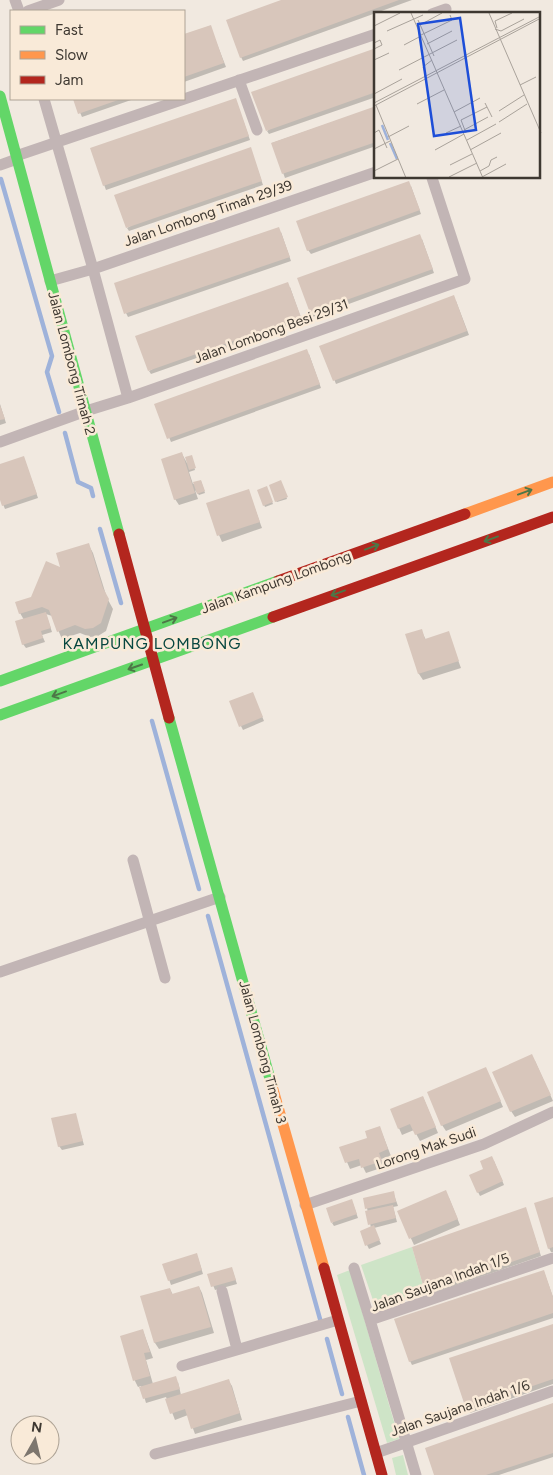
<svg xmlns="http://www.w3.org/2000/svg" width="553" height="1475" font-family="Figtree,sans-serif">
<style>
.green{fill:#cee4c7}
.shadow{fill:#0003}
.lines{fill:none;stroke-linecap:round;stroke-linejoin:round}
.stream{stroke:#9eb2da;stroke-width:4.5}
.building{fill:#d8c6bb}
.street{stroke:#c2b5b5;stroke-width:11}
.fast{stroke:#63d668;stroke-width:11}
.slow{stroke:#ff974d;stroke-width:11}
.jam{stroke:#b3261e;stroke-width:11}
.oneway{stroke:#4d7747}
.labels{text-anchor:middle;stroke-width:5;stroke-linejoin:round;paint-order:stroke}
.street-label{font-size:14px;fill:#3e3831;stroke:#f9ead8}
.quarter-label{font-size:16px;letter-spacing:1px;fill:#06463f;stroke:#f9ead8}
.inset-river{fill:none;stroke:#9eb2da;stroke-width:2.5}
.inset-road{fill:none;stroke:#a9a29a;stroke-width:1}
.view{fill:#1d4ed8;fill-opacity:0.15;stroke:#1d4ed8;stroke-width:2.5}
.inset-edge{fill:none;stroke:#3e3831;stroke-width:2.5}
</style>
<rect width="100%" height="100%" fill="#f1e9e0"/>
<path class="green" d="M412,1247L425,1292L376,1309L361,1265Z
M350,1270L399,1439L387,1443L337,1275Z
M403,1455L408,1475H396L392,1458Z"/>
<path class="shadow" d="M284,0H412L243,61L241,57Z
M210,26L226,67L184,82V36Z
M376,50V97L269,134L267,131Z
M74,99H134L82,117Z
M237,103L250,140L106,190L91,149Z
M376,107V146L285,178L272,143Z
M252,153L263,185L129,231L127,228Z
M411,186L421,214L311,254L308,250Z
M281,232L291,261L128,317L126,313Z
M422,239L434,273L313,317L299,279Z
M290,287L302,321L151,374L149,371Z
M456,301L469,335L336,384L321,346Z
M309,354L321,388L171,442L156,405Z
M0,404L6,423L0,425Z
M182,454L187,463L192,458L195,470L189,472L193,484L201,481L205,493L199,495L195,490L198,499L179,505L175,499Z
M25,461L38,498L5,509L0,497V465Z
M281,482L287,499L277,502L276,501Z
M266,487L273,504L265,507L258,491Z
M248,490L262,528L222,542L219,535Z
M88,544L93,553L107,598L113,609L106,631L98,636L90,637L80,633L62,639L52,616L46,614L52,632L42,635L45,642L26,648L23,644L24,620L20,613L32,598Z
M421,630L426,640L448,633L461,668L423,680L419,674L407,635Z
M254,697L264,721L243,730L241,726Z
M535,1061L553,1101L515,1117L511,1111Z
M489,1075L503,1107L446,1131L442,1125Z
M423,1097L438,1133L420,1141L414,1130L402,1135L391,1110Z
M75,1114L84,1145L62,1150L59,1146Z
M380,1128L391,1156L381,1159L384,1167L366,1173L362,1165L350,1169L341,1148L369,1139Z
M494,1161L504,1185L480,1196L478,1192L485,1169Z
M393,1192L398,1206L393,1207L397,1222L374,1228L381,1244L369,1249L367,1245L371,1228L367,1208Z
M449,1198L460,1225L414,1245L399,1212Z
M553,1198V1252H551L549,1248Z
M353,1204L358,1218L334,1226L332,1223Z
M527,1213L541,1256L429,1295L426,1291Z
M198,1258L203,1274L171,1285L164,1265Z
M233,1272L237,1284L215,1290L209,1275Z
M544,1272L553,1297V1318L412,1365L410,1361Z
M199,1287L202,1293L214,1333L159,1349L155,1343L142,1297L170,1289L173,1295Z
M553,1326V1384L470,1413L451,1359Z
M143,1331L153,1358L146,1360L153,1384L178,1382L181,1395L228,1380L232,1386L242,1420L195,1434L188,1415L175,1420L166,1397L146,1403L141,1386L138,1387L135,1381L121,1337Z
M553,1405V1457L499,1475H436Z"/>
<g class="lines">
<path class="stream" d="M1,179L52,356L47,372L59,412
M65,433L78,482L91,488L93,496
M100,529L121,603
M152,721L199,889
M208,916L320,1319
M327,1339L342,1394
M348,1417L364,1475"/>
</g>
<path class="building" d="M281,0H399L240,58L226,20Z
M211,25L224,63L184,77V34Z
M376,48V92L266,131L251,92Z
M236,98L249,136L103,186L90,148Z
M73,99H121L78,114Z
M376,106V142L282,174L271,143Z
M251,147L262,181L126,228L114,195Z
M409,181L420,210L307,251L296,221Z
M279,227L290,257L124,314L114,283Z
M420,234L433,269L310,313L297,278Z
M288,282L301,317L148,371L135,336Z
M454,295L467,331L333,381L319,346Z
M307,349L320,384L167,439L154,404Z
M0,405L5,419L0,420Z
M182,452L195,493L174,500L161,459Z
M192,455L196,468L189,470L185,457Z
M24,456L37,494L2,506L0,500V464Z
M201,480L205,491L197,494L193,482Z
M281,480L288,497L275,502L269,485Z
M267,486L273,502L263,506L257,490Z
M249,489L260,522L217,536L206,503Z
M89,543L103,588L109,599L101,623L93,628L85,629L75,625L57,632L49,610L42,607L19,614L15,602L31,597L46,561L60,567L56,553Z
M46,612L51,628L41,631L43,638L22,645L15,621Z
M422,629L425,639L449,631L459,661L418,674L405,634Z
M253,692L263,717L239,727L229,701Z
M532,1054L551,1095L510,1112L492,1072Z
M486,1067L501,1101L441,1126L427,1092Z
M423,1096L436,1127L415,1135L410,1124L398,1129L390,1109Z
M76,1113L83,1141L58,1147L51,1118Z
M380,1126L388,1149L379,1153L382,1161L361,1168L359,1159L345,1163L339,1147L367,1138L365,1131Z
M492,1156L503,1181L477,1193L469,1175L483,1169L480,1161Z
M446,1190L458,1219L409,1239L397,1211Z
M394,1191L396,1202L365,1209L363,1198Z
M553,1197V1247L548,1249L534,1203Z
M352,1199L357,1214L331,1223L326,1208Z
M393,1205L396,1218L368,1225L365,1211Z
M526,1207L540,1252L425,1292L412,1247Z
M374,1225L380,1240L365,1246L360,1231Z
M197,1253L202,1270L168,1281L162,1264Z
M232,1267L236,1280L211,1287L207,1274Z
M544,1270L553,1297V1313L409,1362L394,1319Z
M199,1286L211,1327L154,1343L140,1296L170,1288L172,1294Z
M553,1324V1379L466,1409L449,1358Z
M143,1329L150,1352L144,1353L150,1376L133,1381L120,1336Z
M176,1376L180,1389L143,1399L139,1387Z
M229,1379L240,1413L191,1429L185,1409L170,1414L165,1399Z
M553,1403V1453L486,1475H434L425,1448Z"/>
<g class="lines">
<path class="street" d="M15,0L19,11
M28,11L59,0
M432,14L446,9
M239,80L257,130
M44,99L93,269L128,398
M16,156L376,34
M0,165L17,159
M50,281L93,269L376,172
M0,442L86,411L128,398L465,279L432,178
M133,860L165,978
M0,972L220,897
M305,1205L484,1144L553,1112
M354,1268L370,1320
M222,1291L237,1349
M182,1366L338,1320
M376,1453L553,1391
M155,1454L361,1401
M416,1475L370,1320L553,1258"/>
<path class="fast" d="M0,96L119,534
M0,681L278,581
M0,715L273,617
M169,718L272,1086"/>
<path class="slow" d="M465,514L553,482
M272,1086L324,1268"/>
<path class="jam" d="M119,534L169,718
M278,581L465,514
M273,617L553,517
M324,1268L382,1475"/>
</g>
<defs><path id="oneway-shaft" d="M-6 0H5M1.5-3L5.5 0L1.5 3" fill="none" stroke-width="1.6" stroke-linecap="round" stroke-linejoin="round" transform="scale(1.25)"/></defs>
<g class="oneway">
<use href="#oneway-shaft" transform="translate(525 492) rotate(-20)"/>
<use href="#oneway-shaft" transform="translate(491 539) rotate(160)"/>
<use href="#oneway-shaft" transform="translate(372 547) rotate(-20)"/>
<use href="#oneway-shaft" transform="translate(338 593) rotate(160)"/>
<use href="#oneway-shaft" transform="translate(170 620) rotate(-20)"/>
<use href="#oneway-shaft" transform="translate(135 667) rotate(161)"/>
<use href="#oneway-shaft" transform="translate(59 694) rotate(160)"/>
</g>
<g class="labels">
<g class="street-label">
<text transform="translate(208 213) rotate(-19)" y="5">Jalan Lombong Timah 29/39</text>
<text transform="translate(271 331) rotate(-20)" y="5">Jalan Lombong Besi 29/31</text>
<text transform="translate(72 363) rotate(75)" y="5">Jalan Lombong Timah 2</text>
<text transform="translate(276 582) rotate(-20)" y="5">Jalan Kampung Lombong</text>
<text transform="translate(263 1052) rotate(75)" y="5">Jalan Lombong Timah 3</text>
<text transform="translate(426 1148) rotate(-19)" y="5">Lorong Mak Sudi</text>
<text transform="translate(440 1282) rotate(-20)" y="5">Jalan Saujana Indah 1/5</text>
<text transform="translate(460 1408) rotate(-19)" y="5">Jalan Saujana Indah 1/6</text>
</g>
<g class="quarter-label">
<text x="152" y="649">KAMPUNG LOMBONG</text>
</g>
</g>
<g transform="translate(374 12)">
<rect width="166" height="166" fill="#f1e9e0"/>
<path class="inset-river" d="M8,113L14,128M16,131L23,147"/>
<path class="inset-road" d="M37,1L109,166M115,1L167,121M44,8L60,44M46,13L68,1M0,14L26,1M123,16L121,9L138,1M121,17L127,19L150,7M13,19L49,3M47,23L78,8L76,3M0,31L6,28L8,33L0,37M53,32L78,19M30,33L47,24M0,48L15,41M25,58L83,28M51,60L49,55L58,48M146,73L162,65M0,82L28,67M0,91L165,5M111,91L118,105M43,92L70,78M2,93L32,166M0,94L167,6M125,99L150,83M80,100L106,86M125,110L153,92M90,118L114,105M0,121L5,118L13,136M72,121L87,114M92,121L87,108L113,95M14,125L35,114M93,128L122,112M0,137L16,129M61,138L90,122M96,138L127,121M76,153L98,142M0,159L24,147M106,159L115,154L117,148L123,145M75,165L103,151M108,165L132,152"/>
<path class="view" d="M86,6L102,118L60,124L44,12Z"/>
<rect width="166" height="166" class="inset-edge"/>
</g>
<rect x="10" y="10" width="175" height="90" fill="#f9ead8" stroke="#aea395"/>
<rect x="20" y="26" width="25" height="8" fill="#63d668" stroke="#aea395"/>
<text x="55" y="35" font-size="15" fill="#3e3831">Fast</text>
<rect x="20" y="51" width="25" height="8" fill="#ff974d" stroke="#aea395"/>
<text x="55" y="60" font-size="15" fill="#3e3831">Slow</text>
<rect x="20" y="76" width="25" height="8" fill="#b3261e" stroke="#aea395"/>
<text x="55" y="85" font-size="15" fill="#3e3831">Jam</text>
<g transform="translate(35 1440) rotate(8)"><circle r="24" fill="#f9ead8" stroke="#aea395"/>
<path d="M0-4L9 19L0 12L-9 19Z" fill="#7d766e"/>
<text y="-8" font-size="14" font-weight="bold" text-anchor="middle" fill="#3e3831">N</text>
</g>
</svg>
